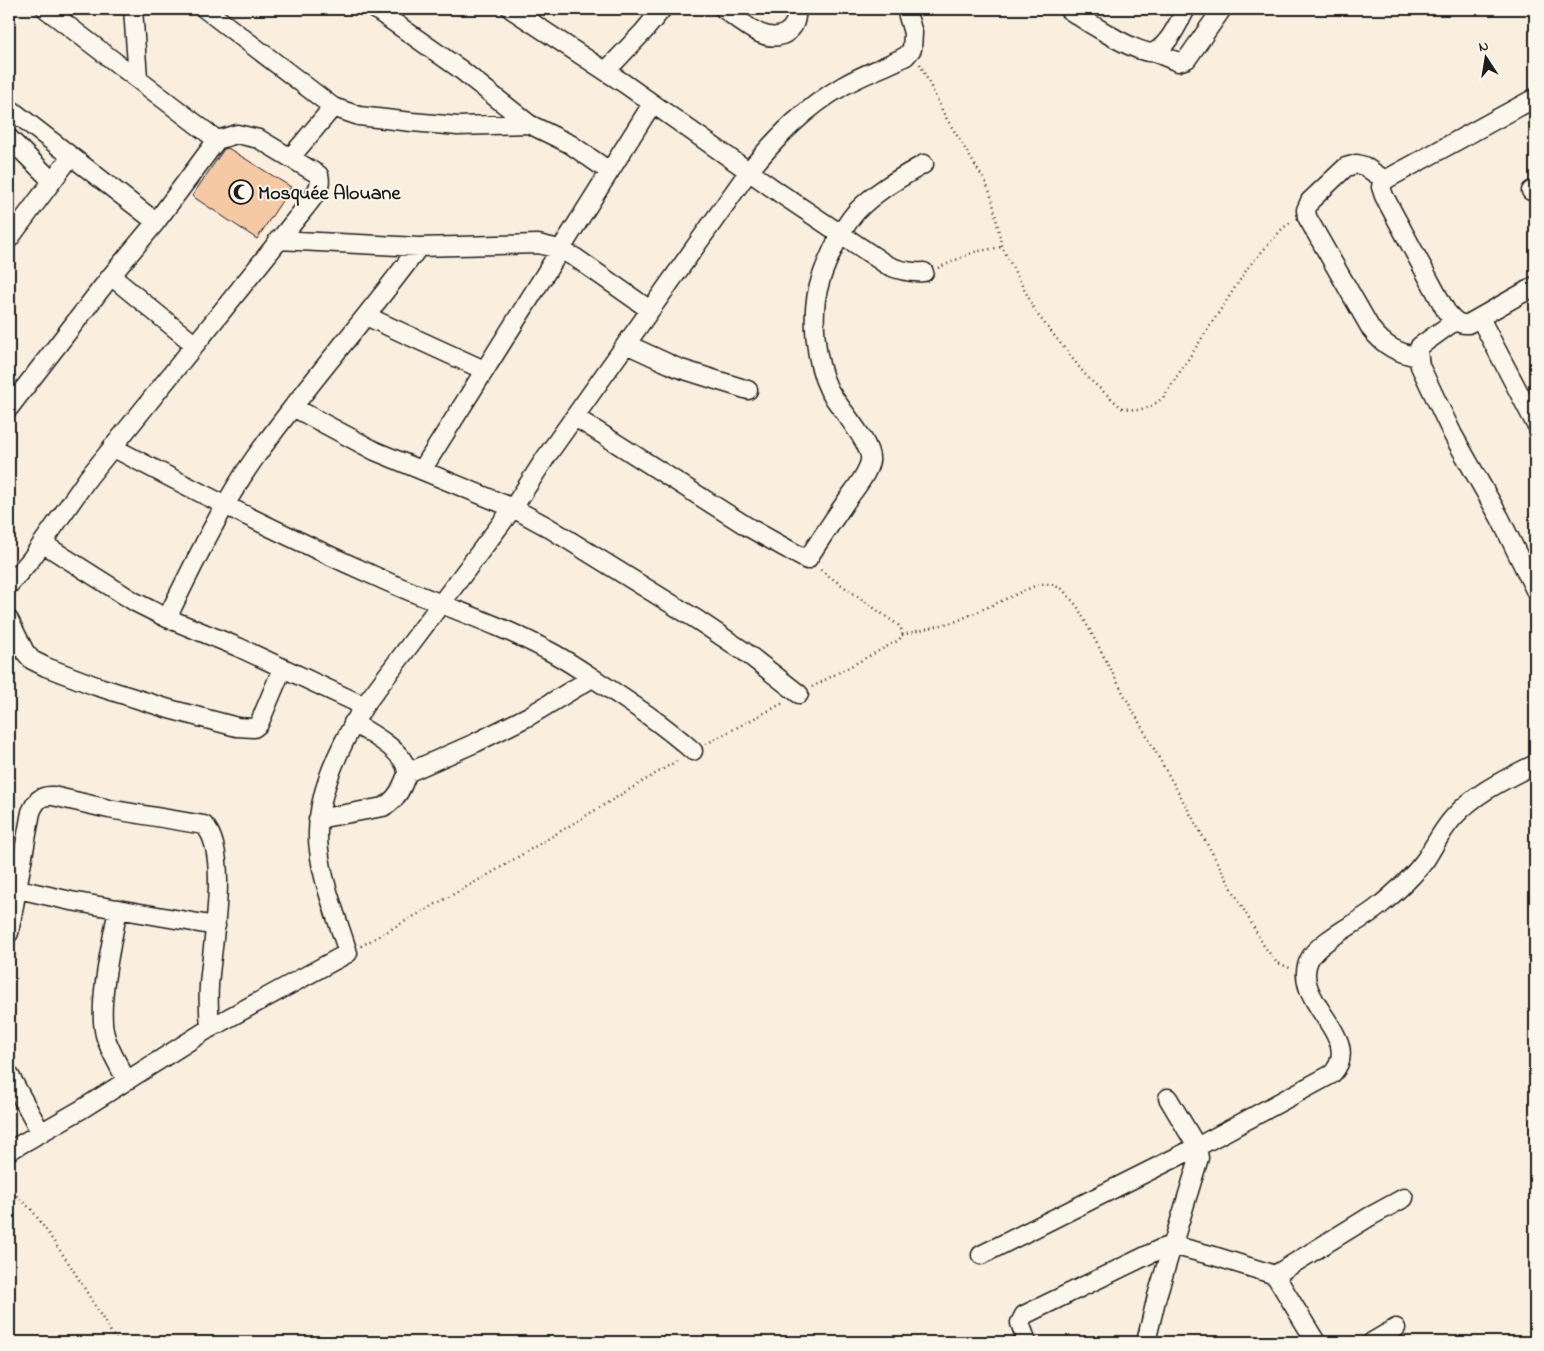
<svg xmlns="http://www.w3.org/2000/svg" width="1544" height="1351" font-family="'Indie Flower',sans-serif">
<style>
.building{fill:#f6c9a5;stroke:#1c1c1c}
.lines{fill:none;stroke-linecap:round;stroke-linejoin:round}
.minor-casing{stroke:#1c1c1c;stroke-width:21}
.path{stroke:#1c1c1c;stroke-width:2.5;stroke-dasharray:1 4;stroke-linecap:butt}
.minor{stroke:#fbf7ec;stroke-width:18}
.labels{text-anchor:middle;stroke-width:4;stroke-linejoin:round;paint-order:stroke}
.poi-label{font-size:20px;font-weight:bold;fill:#1c1c1c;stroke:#fbf7ec;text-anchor:start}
</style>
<rect width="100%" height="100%" fill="#faeede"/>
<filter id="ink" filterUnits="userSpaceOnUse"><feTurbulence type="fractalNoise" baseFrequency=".02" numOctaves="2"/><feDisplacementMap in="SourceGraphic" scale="10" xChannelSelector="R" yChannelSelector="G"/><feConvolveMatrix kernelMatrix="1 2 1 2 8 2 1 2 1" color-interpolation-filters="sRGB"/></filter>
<g filter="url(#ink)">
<path class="building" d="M228,148L291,187L257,239L192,196L224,149Z"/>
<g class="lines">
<g class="minor-casing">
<path id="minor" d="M46,9L217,140
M133,9L138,78
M205,9L333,107L359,116L412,122L458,126L529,124L570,144L609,171
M375,9L460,69L529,124
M511,9L625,84L781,194L887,265C900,271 910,273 924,272
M724,9C740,20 765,46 786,33C795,27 797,19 796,9
M1068,9C1081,18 1140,57 1154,52C1169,45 1178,23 1186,9
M1154,52L1178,62L1187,59L1222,9
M606,71L644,31L662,9
M1535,98L1385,180L1381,187L1384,196L1446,311C1453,319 1457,325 1468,324L1535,286
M9,108L156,222
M9,138L52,181
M291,157L333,107
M1385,180L1364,166L1357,164L1346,167L1310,201L1306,210L1307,217L1371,329C1384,346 1398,353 1418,357
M1531,191L1535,189
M9,239L71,156
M278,240L419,247L538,244L559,249L576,258L650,310
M111,276L194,344
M366,316L484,370
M1480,318L1535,423
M1455,321L1420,346L1418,351L1420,366L1453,435L1500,518L1535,590
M626,344L678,368L748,390
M293,407L375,451L513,508L546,526L699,621L745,652L799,694
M9,408L111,276L156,222L217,140L237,134L259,139L319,175C323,187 312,199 305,208L88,478L32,558L9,585
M575,417L748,527L807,560C819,541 832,522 845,503C853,491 867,476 870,461C873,444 838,407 829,390C815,362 810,312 820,282C823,270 829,258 834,247C840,235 847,222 856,212C876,191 900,178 924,164
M112,447C199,493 287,537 377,577C433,603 493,621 547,650C565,659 582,671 599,682C631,703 664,725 693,751
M422,470L652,104
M42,543L135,602L167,618L238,647L364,706
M167,618C193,566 221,506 254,459C306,386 366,319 419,247
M9,620L25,652L32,660L46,667L96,686L169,709L237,727L254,728L259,724L282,669
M407,773L475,743L529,716L592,678
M318,819L383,807C393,802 399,794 403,784C404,781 407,776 407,773C407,752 369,732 353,723
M9,887L71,901L216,926
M118,909C112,941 97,1005 105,1035C109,1050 119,1065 126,1080
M9,933L31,812C36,801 40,795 53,796L109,809L204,825C231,852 211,949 209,986C208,1000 209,1014 210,1028
M9,1074L41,1133
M9,1151L82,1109L210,1028L348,953C338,920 323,885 319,850C312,801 339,747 364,706L513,508L546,457L749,171C777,137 805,108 843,86C863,74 886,67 906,56L912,49L913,33L906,9
M981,1255L1197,1147L1332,1074C1366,1037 1290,1002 1309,960C1318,941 1360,922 1378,907C1395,893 1413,877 1426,859C1435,845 1442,830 1453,818C1475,793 1506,779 1535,764
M1275,1275L1316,1342
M1027,1342L1020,1323L1024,1315L1160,1249L1172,1245L1214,1256L1275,1275L1369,1217L1404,1198
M1146,1342L1157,1296L1199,1158L1197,1147L1168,1098
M1372,1342L1396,1328"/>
</g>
<path class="path" d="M920,64L945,116L986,183L992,199L1002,247L1037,314L1088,378L1122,408L1137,410L1150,407L1163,398L1249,266L1283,228L1292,221
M938,268L974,252L1002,247
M902,635L957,621L1039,584H1051L1062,589L1077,606L1129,704L1264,946L1276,962L1292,969
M812,687L899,640C904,633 903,631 898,625L819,569
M706,744L785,702
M361,946L493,872L680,759
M9,1189L32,1210L72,1268L117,1342"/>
<use href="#minor" class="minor"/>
</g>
</g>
<defs>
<g id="mosque-ring" transform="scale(1.25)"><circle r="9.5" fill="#fbf7ec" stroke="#1c1c1c" stroke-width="1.5"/><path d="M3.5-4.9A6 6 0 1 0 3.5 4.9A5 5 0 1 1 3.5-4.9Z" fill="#1c1c1c"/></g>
</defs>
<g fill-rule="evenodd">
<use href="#mosque-ring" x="241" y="192"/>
</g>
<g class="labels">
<g class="poi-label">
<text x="258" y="199">Mosquée Alouane</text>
</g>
</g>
<rect width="1544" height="1351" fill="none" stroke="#fbf7ec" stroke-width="30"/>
<rect x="15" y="15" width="1514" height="1321" fill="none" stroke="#1c1c1c" stroke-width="2" filter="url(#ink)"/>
<g transform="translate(1486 58) rotate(348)" stroke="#fbf7ec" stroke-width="4" paint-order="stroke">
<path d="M0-4L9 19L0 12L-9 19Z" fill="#1c1c1c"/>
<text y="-8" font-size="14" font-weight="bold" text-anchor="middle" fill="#1c1c1c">N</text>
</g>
</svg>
